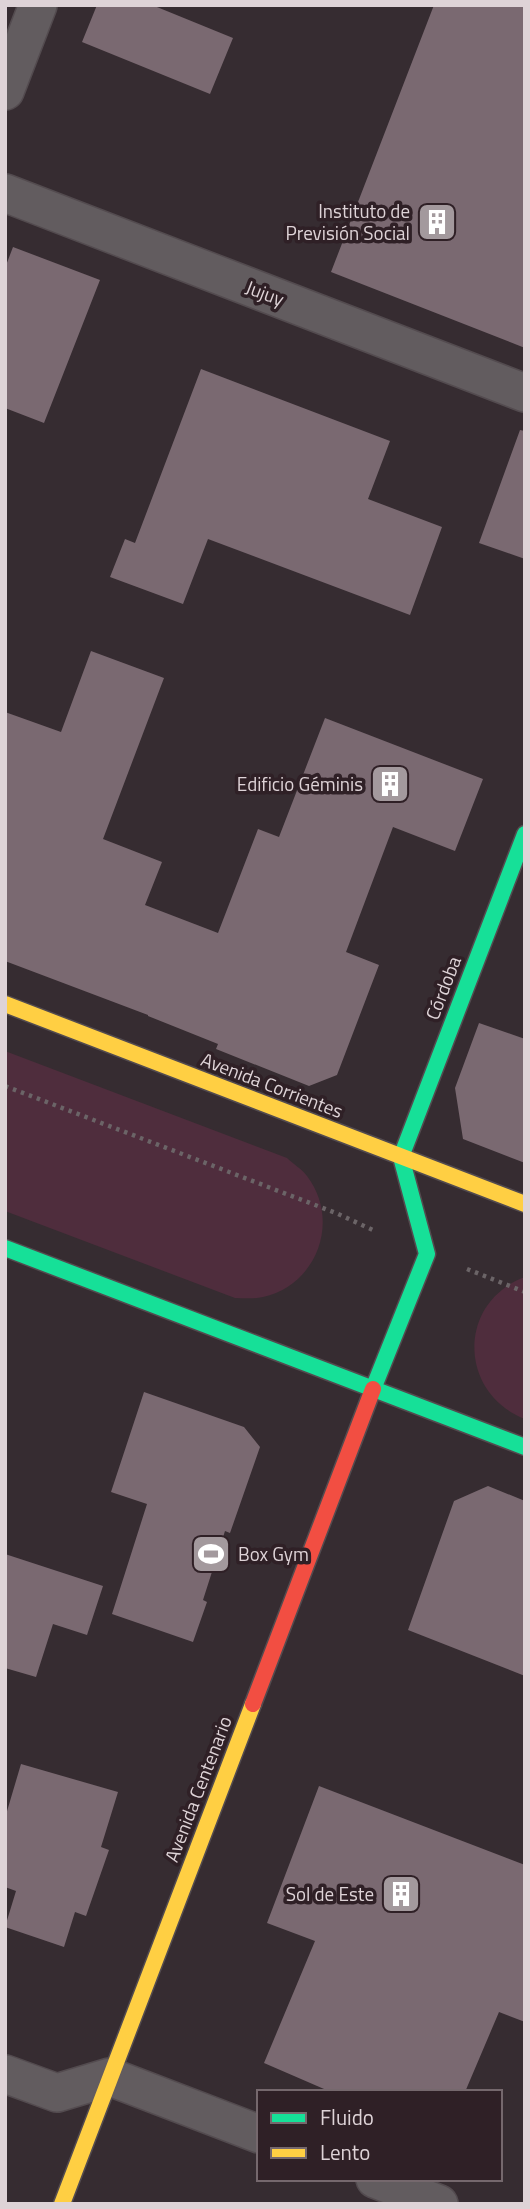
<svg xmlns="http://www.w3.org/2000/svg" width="530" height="2209" font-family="'Titillium Web',sans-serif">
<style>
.green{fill:#4f2d3d}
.building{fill:#7a6971}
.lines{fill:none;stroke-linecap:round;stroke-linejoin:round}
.street-casing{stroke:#534b4f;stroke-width:40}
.fast-casing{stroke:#534b4f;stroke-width:19}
.slow-casing{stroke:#534b4f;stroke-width:19}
.jam-casing{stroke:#534b4f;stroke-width:19}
.path{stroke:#6b6467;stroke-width:4.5;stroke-dasharray:3.5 5;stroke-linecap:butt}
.street{stroke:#625c5f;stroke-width:37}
.fast{stroke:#16e098;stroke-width:16}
.slow{stroke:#ffcf43;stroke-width:16}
.jam{stroke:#f24e42;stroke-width:16}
.labels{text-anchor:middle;stroke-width:7;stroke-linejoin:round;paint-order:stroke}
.poi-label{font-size:19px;fill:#ded3d7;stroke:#2f2026;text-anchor:end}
.street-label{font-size:19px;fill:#ded3d7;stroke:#2f2026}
</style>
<rect width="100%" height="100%" fill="#362c31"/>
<path class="green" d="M5,1051L287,1158C293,1164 302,1169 307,1176C341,1221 317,1285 263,1297C254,1299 244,1298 235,1298L5,1211Z
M525,1277V1419C458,1393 457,1302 525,1277Z"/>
<path class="building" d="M97,5H152L233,38L210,94L82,42Z
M434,5H525V348L331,272Z
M13,247L100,280L44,423L5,408V268Z
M201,369L390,441L368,499L442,527L410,615L208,539L183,604L110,577L125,539L135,543Z
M520,430L525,431V559L479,543Z
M91,651L164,678L103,839L162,862L145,905L218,933L258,829L279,837L325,718L483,779L455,851L393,827L346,952L379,965L337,1075L309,1086L216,1049L218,1044L148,1016V1015L5,961V712L61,732Z
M479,1023L525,1039V1163L463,1139L455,1088Z
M144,1392L244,1427L260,1447L230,1533L225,1531L203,1600L207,1602L193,1642L112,1614L147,1504L111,1492Z
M488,1486L525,1501V1676L408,1630L454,1501Z
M5,1554L103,1586L87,1635L53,1624L36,1677L5,1668Z
M21,1764L118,1792L101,1847L109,1850L86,1916L75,1912L64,1947L5,1927L16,1891L5,1887V1818Z
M319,1786L525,1865V2022L499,2012L465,2092H331L264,2063L315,1941L267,1923Z"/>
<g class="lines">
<g class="street-casing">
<path id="street" d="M5,91L38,5
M5,193L525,393
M5,2074L57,2093L110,2077L259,2134
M375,2179L439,2204"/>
</g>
<g class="fast-casing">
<path id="fast" d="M5,1248L525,1447
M373,1389L427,1254L401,1157L525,834"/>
</g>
<g class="slow-casing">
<path id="slow" d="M5,1004L525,1204
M62,2204L253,1704"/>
</g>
<g class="jam-casing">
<path id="jam" d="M253,1704L373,1389"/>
</g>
<path class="path" d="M5,1086L336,1213L375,1231
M467,1269L525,1292"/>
<use href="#street" class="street"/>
<use href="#fast" class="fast"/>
<use href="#slow" class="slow"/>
<use href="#jam" class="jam"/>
</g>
<defs>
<g id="building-square" transform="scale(2.0125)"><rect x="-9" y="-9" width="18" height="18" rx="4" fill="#a3999d" stroke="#2f2026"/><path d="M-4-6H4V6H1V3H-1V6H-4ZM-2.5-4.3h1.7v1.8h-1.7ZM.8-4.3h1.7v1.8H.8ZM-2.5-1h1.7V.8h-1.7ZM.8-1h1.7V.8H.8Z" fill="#fff"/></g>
<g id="stadium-square" transform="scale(2.0125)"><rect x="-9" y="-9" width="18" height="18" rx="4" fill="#a3999d" stroke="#2f2026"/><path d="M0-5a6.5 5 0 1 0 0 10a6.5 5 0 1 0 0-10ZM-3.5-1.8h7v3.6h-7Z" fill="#fff"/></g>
</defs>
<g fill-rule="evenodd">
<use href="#building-square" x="437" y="222"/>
<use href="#building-square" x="390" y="784"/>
<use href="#stadium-square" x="211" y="1554"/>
<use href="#building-square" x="401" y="1894"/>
</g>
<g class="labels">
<g class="poi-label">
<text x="410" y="218">Instituto de<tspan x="410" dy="22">Previsión Social</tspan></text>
<text x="363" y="791">Edificio Géminis</text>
<text x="238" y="1561" text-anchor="start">Box Gym</text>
<text x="374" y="1901">Sol de Este</text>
</g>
<g class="street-label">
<text transform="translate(265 293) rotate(21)" y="7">Jujuy</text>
<text transform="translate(443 988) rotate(-69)" y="7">Córdoba</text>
<text transform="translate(272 1085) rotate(21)" y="7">Avenida Corrientes</text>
<text transform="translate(198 1789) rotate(-69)" y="7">Avenida Centenario</text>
</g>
</g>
<rect width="530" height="2209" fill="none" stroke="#ded3d7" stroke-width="14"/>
<rect x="257" y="2090" width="245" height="91" fill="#2f2026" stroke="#75686d" stroke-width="2"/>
<rect x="271" y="2113" width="35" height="10" fill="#16e098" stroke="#75686d" stroke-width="2"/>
<text x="320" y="2125" font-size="21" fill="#ded3d7">Fluido</text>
<rect x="271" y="2148" width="35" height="10" fill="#ffcf43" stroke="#75686d" stroke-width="2"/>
<text x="320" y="2160" font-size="21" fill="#ded3d7">Lento</text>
</svg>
